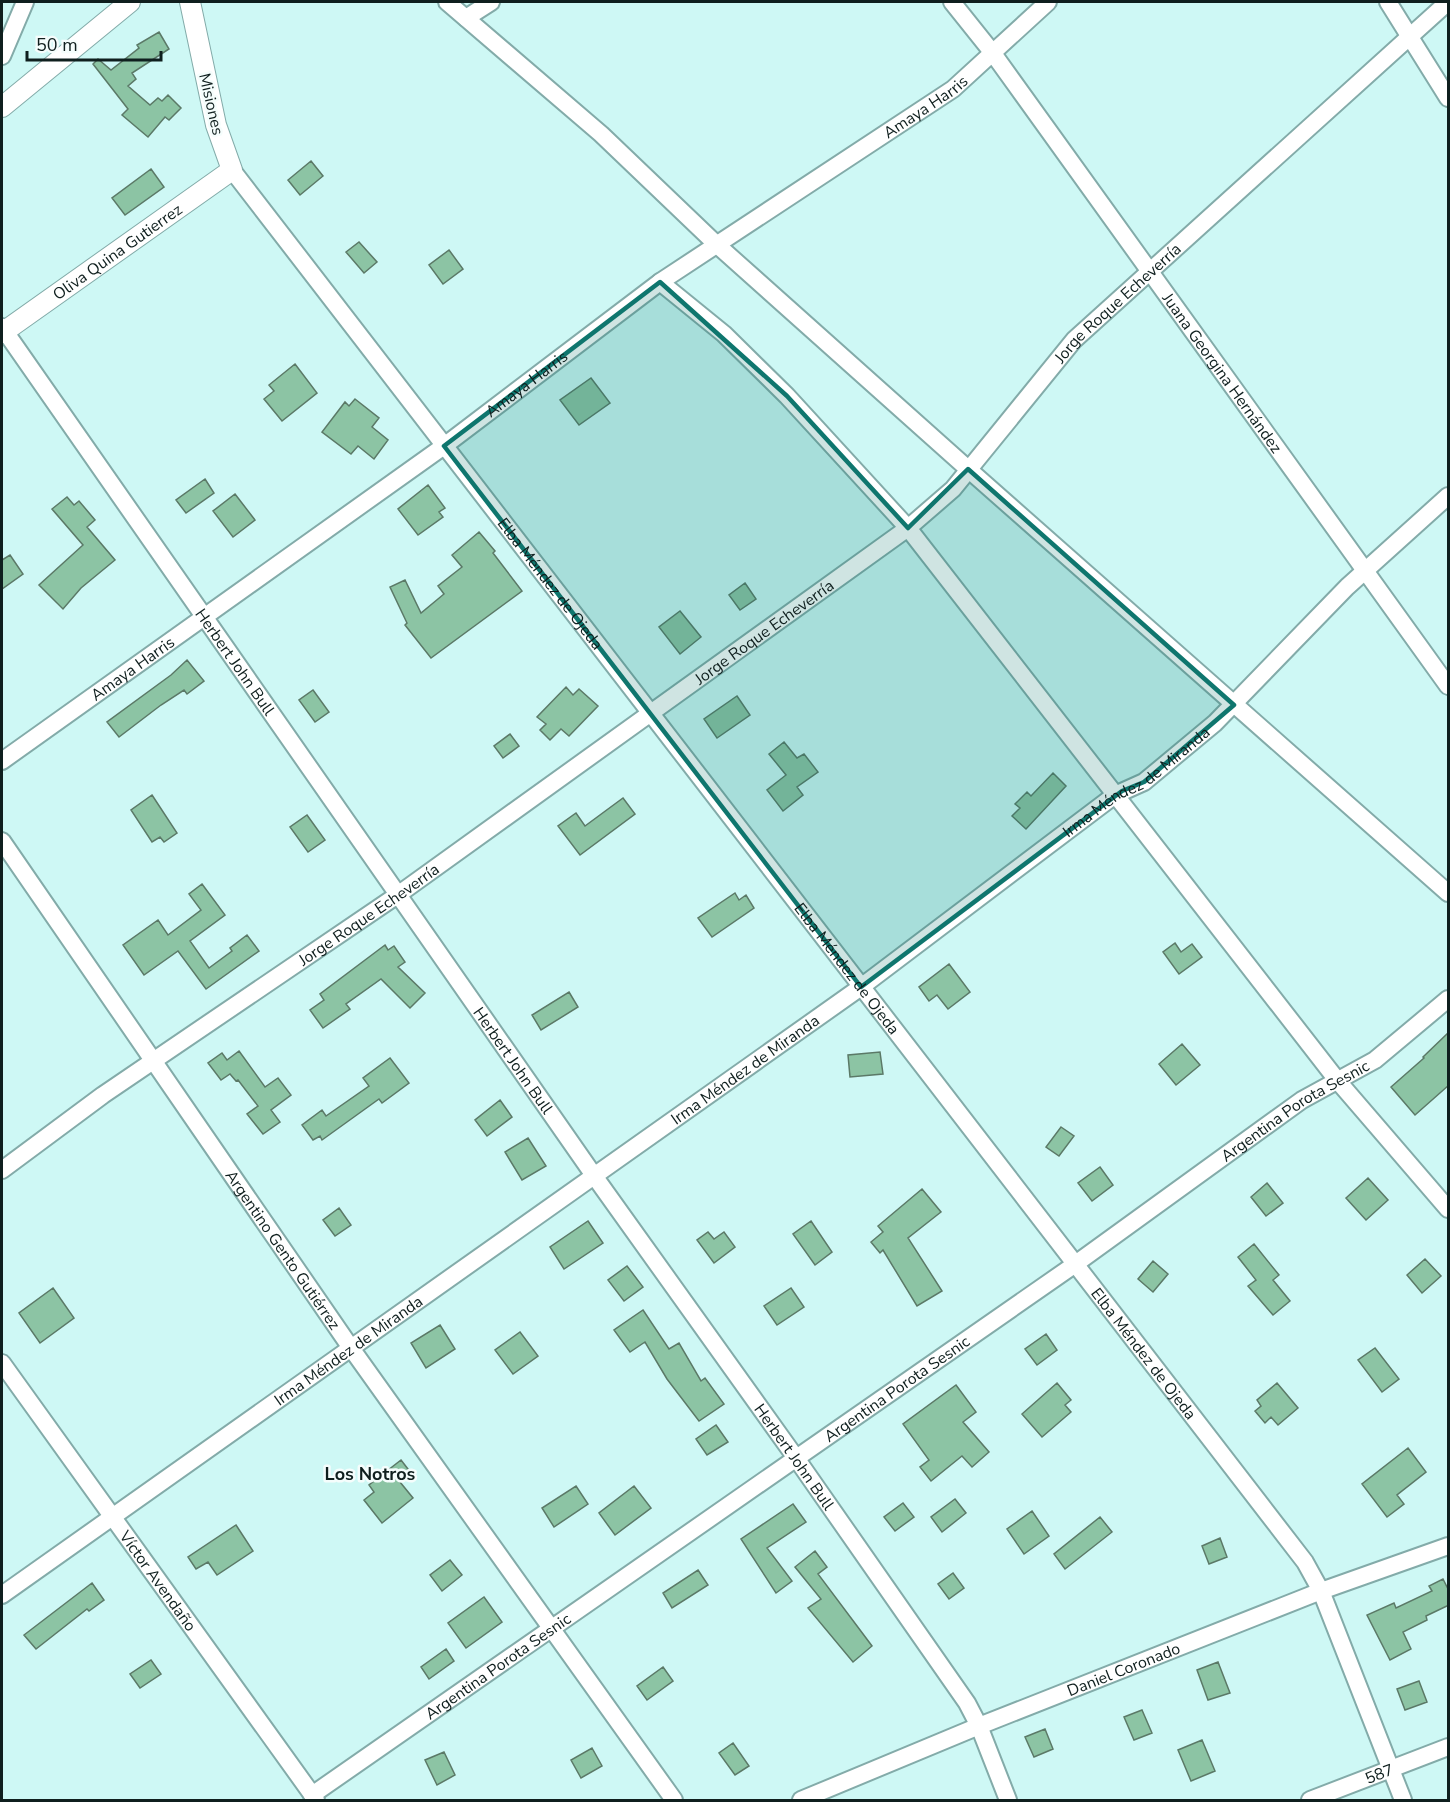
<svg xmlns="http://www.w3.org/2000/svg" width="1450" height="1802" font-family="'Nunito Sans',sans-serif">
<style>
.building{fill:#8cc4a4;stroke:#5b7967;stroke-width:1.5}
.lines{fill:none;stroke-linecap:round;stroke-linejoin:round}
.minor-casing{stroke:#83aba9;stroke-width:20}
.tertiary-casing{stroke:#83aba9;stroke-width:22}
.minor{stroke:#fff;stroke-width:16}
.tertiary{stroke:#fff;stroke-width:20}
.marked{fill:#0f766e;fill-opacity:0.2;stroke:#0f766e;stroke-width:4.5;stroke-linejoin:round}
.labels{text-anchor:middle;stroke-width:5;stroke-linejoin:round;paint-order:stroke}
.street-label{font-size:16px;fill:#0f1f1e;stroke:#f5fdfc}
.neighbourhood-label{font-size:18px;font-weight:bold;fill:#0f1f1e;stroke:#f5fdfc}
</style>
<rect width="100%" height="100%" fill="#cef8f5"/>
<path class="building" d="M159,32L169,49L132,73L136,79L128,86L150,105L158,98L162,101L168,95L181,108L169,120L165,117L148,137L122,115L128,109L93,64L98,59L111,70L139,48L137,45Z
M311,161L323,176L300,195L288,180Z
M151,169L164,187L125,215L112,198Z
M359,242L377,262L364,273L346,252Z
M449,250L463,269L443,284L429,265Z
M295,364L317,393L282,421L264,399L274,391L269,385Z
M591,378L610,403L579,425L560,400Z
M355,399L379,418L372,427L388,440L374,459L358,446L351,454L322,432L345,402L349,406Z
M205,479L214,493L186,513L176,500Z
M428,485L445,508L439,512L443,517L418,535L398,509Z
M235,494L255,520L233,537L213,511Z
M67,497L74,505L79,501L95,520L87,527L115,560L81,588L63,609L39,585L83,545L52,509Z
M479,532L495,551L493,553L522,591L431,658L405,625L407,623L390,587L405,580L421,613L444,594L438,586L462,567L452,555Z
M10,555L23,574L2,589V560Z
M745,583L756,599L740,610L729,595Z
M680,611L701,637L680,654L659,627Z
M187,660L204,681L187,694L184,690L161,705L119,737L107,722L171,675Z
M566,687L573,695L579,689L598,706L569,736L561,729L550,740L540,730L546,724L537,717Z
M313,690L329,712L315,722L299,700Z
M737,696L750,715L717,738L704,719Z
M510,734L519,746L503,758L494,746Z
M784,742L797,758L804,754L818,772L797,787L803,795L783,811L767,790L786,775L769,754Z
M1053,773L1066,786L1026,829L1012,816L1020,808L1015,804L1027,792L1031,796Z
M152,795L177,833L164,842L160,837L152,842L131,810Z
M623,798L635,814L580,855L558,826L576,813L585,826Z
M307,815L325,840L308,852L290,827Z
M202,884L225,915L190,941L209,968L232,951L230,948L247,935L259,951L206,989L178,951L144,975L123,945L158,920L168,935L201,910L189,894Z
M735,893L739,900L746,895L754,908L712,937L698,918Z
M1175,943L1181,952L1192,944L1202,957L1179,974L1163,952Z
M385,945L388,950L394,946L405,962L398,967L425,993L410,1008L381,979L346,1004L350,1009L323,1028L310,1010L324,1000L320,994Z
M949,964L970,992L948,1009L937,995L929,1001L919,987Z
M569,992L578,1007L541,1030L532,1015Z
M1449,1032V1085L1415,1115L1391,1087L1424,1058L1423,1057Z
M1182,1044L1200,1065L1176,1085L1159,1064Z
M239,1051L265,1087L278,1078L291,1095L271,1110L280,1122L263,1134L247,1114L258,1106L238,1080L236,1081L230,1074L221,1080L208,1063L222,1053L227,1060Z
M880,1052L883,1074L850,1077L848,1055Z
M390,1058L409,1083L382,1103L379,1099L322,1140L320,1136L313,1140L302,1125L322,1110L326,1116L369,1086L363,1078Z
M500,1100L512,1117L487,1136L475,1120Z
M1061,1127L1074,1136L1059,1156L1046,1147Z
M528,1138L546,1166L522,1180L505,1152Z
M1100,1167L1113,1185L1092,1201L1078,1183Z
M1368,1178L1388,1200L1366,1220L1346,1198Z
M1267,1183L1283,1203L1266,1216L1251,1197Z
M922,1189L941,1212L908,1238L942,1291L917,1306L883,1250L880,1253L871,1242L883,1232L878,1226Z
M339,1208L351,1225L335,1236L323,1220Z
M588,1221L603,1243L564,1269L550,1247Z
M811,1221L832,1252L815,1265L793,1234Z
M708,1232L714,1239L724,1232L735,1247L714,1263L697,1240Z
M1254,1244L1279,1275L1273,1280L1290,1301L1273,1315L1248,1286L1256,1280L1238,1257Z
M1425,1259L1441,1276L1422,1293L1407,1275Z
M1153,1261L1168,1274L1153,1292L1138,1279Z
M627,1266L643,1287L624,1301L608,1280Z
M53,1288L74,1318L40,1343L19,1313Z
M791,1288L804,1307L777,1325L764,1306Z
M643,1310L669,1349L679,1343L701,1381L705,1378L724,1404L699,1421L667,1379L645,1342L630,1352L614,1330Z
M440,1325L455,1349L426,1368L411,1343Z
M520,1332L538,1356L513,1374L495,1350Z
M1046,1334L1057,1350L1037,1365L1025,1349Z
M1375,1348L1399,1379L1382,1392L1358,1360Z
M1057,1383L1071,1400L1065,1405L1071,1412L1042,1437L1022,1414Z
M1277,1383L1298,1408L1278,1425L1271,1417L1265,1423L1255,1411L1261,1406L1257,1400Z
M956,1385L976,1412L963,1422L989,1452L972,1467L962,1456L931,1481L920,1467L929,1460L903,1424Z
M716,1425L728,1442L707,1455L696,1439Z
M1408,1448L1426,1472L1397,1495L1404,1504L1387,1517L1362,1484Z
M401,1460L411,1473L400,1482L413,1498L382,1523L364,1500L374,1492L369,1485Z
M576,1486L588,1504L554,1527L542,1508Z
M634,1486L651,1508L615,1535L599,1513Z
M955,1499L966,1513L942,1532L931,1517Z
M903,1503L914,1517L895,1531L884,1517Z
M793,1504L806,1522L767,1548L792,1581L776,1593L741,1539Z
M1032,1511L1049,1536L1024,1554L1007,1529Z
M1100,1517L1112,1532L1065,1569L1054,1554Z
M236,1525L253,1551L217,1575L208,1562L196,1569L188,1557Z
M1220,1538L1227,1557L1209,1564L1202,1546Z
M815,1551L827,1567L818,1574L872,1646L853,1662L808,1608L821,1599L795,1567Z
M450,1560L462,1575L442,1591L430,1575Z
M698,1570L708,1585L672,1608L663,1593Z
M953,1573L964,1588L949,1599L938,1584Z
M1443,1579L1449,1591V1605L1426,1616L1427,1620L1403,1632L1411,1649L1390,1660L1367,1615L1394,1603L1396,1608L1432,1591L1429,1586Z
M92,1583L104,1600L89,1611L87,1609L36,1649L24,1635Z
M484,1597L502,1622L466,1648L448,1623Z
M446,1649L454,1661L429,1679L421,1667Z
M151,1660L161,1674L140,1688L130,1674Z
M1218,1662L1230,1693L1208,1700L1197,1670Z
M663,1667L673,1681L647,1700L637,1686Z
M1419,1681L1427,1702L1405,1710L1397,1689Z
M1142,1710L1152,1733L1134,1740L1124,1717Z
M1045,1729L1053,1749L1034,1757L1025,1737Z
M1202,1740L1215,1771L1191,1781L1178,1750Z
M733,1743L749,1766L735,1775L719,1753Z
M592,1748L602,1766L581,1778L571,1760Z
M444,1752L455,1775L437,1785L425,1760Z"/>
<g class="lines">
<g class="minor-casing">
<g id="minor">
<path d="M447,2L601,134L715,243L968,469L1448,893"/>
<path id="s1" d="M952,2L992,52L1448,686"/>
<path d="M1388,2L1448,98"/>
<path d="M466,18L491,2"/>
<path d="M2,56L25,2"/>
<path id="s2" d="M232,170L1305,1562L1321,1591L1403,1800"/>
<path d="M660,282L724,334L787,396L908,528L1337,1080L1448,1209"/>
<path id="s3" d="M2,327L595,1177L796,1458L967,1703L979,1726L1008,1800"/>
<path id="s4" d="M2,761L444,446L660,282L953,89L1048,2"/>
<path id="s5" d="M2,841L351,1348L674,1800"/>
<path id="s6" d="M2,1170L103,1095L399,894L908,528L953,489L1074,340L1448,2"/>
<path id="s7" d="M2,1363L316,1800"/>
<path id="s8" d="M2,1595L861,987L1115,795L1144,782L1215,723L1347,587L1448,496"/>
<path id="s9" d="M312,1795L1074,1265L1302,1100L1375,1060L1448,999"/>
<path id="s10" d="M801,1800L979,1726L1321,1591L1448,1546"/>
<path id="s11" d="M1310,1800L1448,1747"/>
</g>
</g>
<g class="tertiary-casing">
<g id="tertiary">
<path d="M2,107L130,2"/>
<path id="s12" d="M2,333L232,170L216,125L190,2"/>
</g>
</g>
<use href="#minor" class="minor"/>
<use href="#tertiary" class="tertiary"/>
</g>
<path class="marked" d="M660,282L787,396L908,528L968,469L1234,705L1144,782L1122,791L861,987L444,446Z"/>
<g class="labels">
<g class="street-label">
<text transform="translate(212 104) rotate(77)" y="6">Misiones</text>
<text dy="6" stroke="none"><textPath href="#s4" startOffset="1132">Amaya Harris</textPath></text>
<text dy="6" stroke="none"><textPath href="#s12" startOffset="141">Oliva Quina Gutierrez</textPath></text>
<text dy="6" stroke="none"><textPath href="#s6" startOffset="1419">Jorge Roque Echeverría</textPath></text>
<text dy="6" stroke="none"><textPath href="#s1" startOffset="459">Juana Georgina Hernández</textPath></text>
<text dy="6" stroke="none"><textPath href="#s4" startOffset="646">Amaya Harris</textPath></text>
<text dy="6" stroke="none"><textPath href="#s2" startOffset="522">Elba Méndez de Ojeda</textPath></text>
<text dy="6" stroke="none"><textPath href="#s6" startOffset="933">Jorge Roque Echeverría</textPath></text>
<text dy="6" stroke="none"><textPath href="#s3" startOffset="408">Herbert John Bull</textPath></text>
<text dy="6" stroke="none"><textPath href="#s4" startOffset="160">Amaya Harris</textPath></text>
<text dy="6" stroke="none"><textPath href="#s8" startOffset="1396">Irma Méndez de Miranda</textPath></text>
<text dy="6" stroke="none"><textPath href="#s6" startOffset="447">Jorge Roque Echeverría</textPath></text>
<text dy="6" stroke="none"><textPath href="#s2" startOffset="1008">Elba Méndez de Ojeda</textPath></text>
<text dy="6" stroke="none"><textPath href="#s3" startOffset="894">Herbert John Bull</textPath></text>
<text dy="6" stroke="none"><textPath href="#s8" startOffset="910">Irma Méndez de Miranda</textPath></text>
<text dy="6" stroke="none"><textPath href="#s9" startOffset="1198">Argentina Porota Sesnic</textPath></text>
<text dy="6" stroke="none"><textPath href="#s5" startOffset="496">Argentino Gento Gutiérrez</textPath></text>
<text dy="6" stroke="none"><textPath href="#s8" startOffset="424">Irma Méndez de Miranda</textPath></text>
<text dy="6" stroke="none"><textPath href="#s2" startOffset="1494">Elba Méndez de Ojeda</textPath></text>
<text dy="6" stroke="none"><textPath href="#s9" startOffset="712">Argentina Porota Sesnic</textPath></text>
<text dy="6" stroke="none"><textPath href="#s3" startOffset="1380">Herbert John Bull</textPath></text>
<text dy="6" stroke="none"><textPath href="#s7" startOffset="268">Víctor Avendaño</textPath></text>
<text dy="6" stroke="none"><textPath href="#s9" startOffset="226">Argentina Porota Sesnic</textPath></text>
<text dy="6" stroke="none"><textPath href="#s10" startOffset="348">Daniel Coronado</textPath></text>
<text dy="6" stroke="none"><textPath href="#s11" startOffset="74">587</textPath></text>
</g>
<g class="neighbourhood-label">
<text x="370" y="1480">Los Notros</text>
</g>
</g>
<rect width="1450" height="1802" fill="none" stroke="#0f1f1e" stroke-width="6"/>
<path d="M27 51v9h134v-9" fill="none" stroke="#0f1f1e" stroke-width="3"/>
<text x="36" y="51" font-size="18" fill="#0f1f1e" stroke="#f5fdfc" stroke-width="4.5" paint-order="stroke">50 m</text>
</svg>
